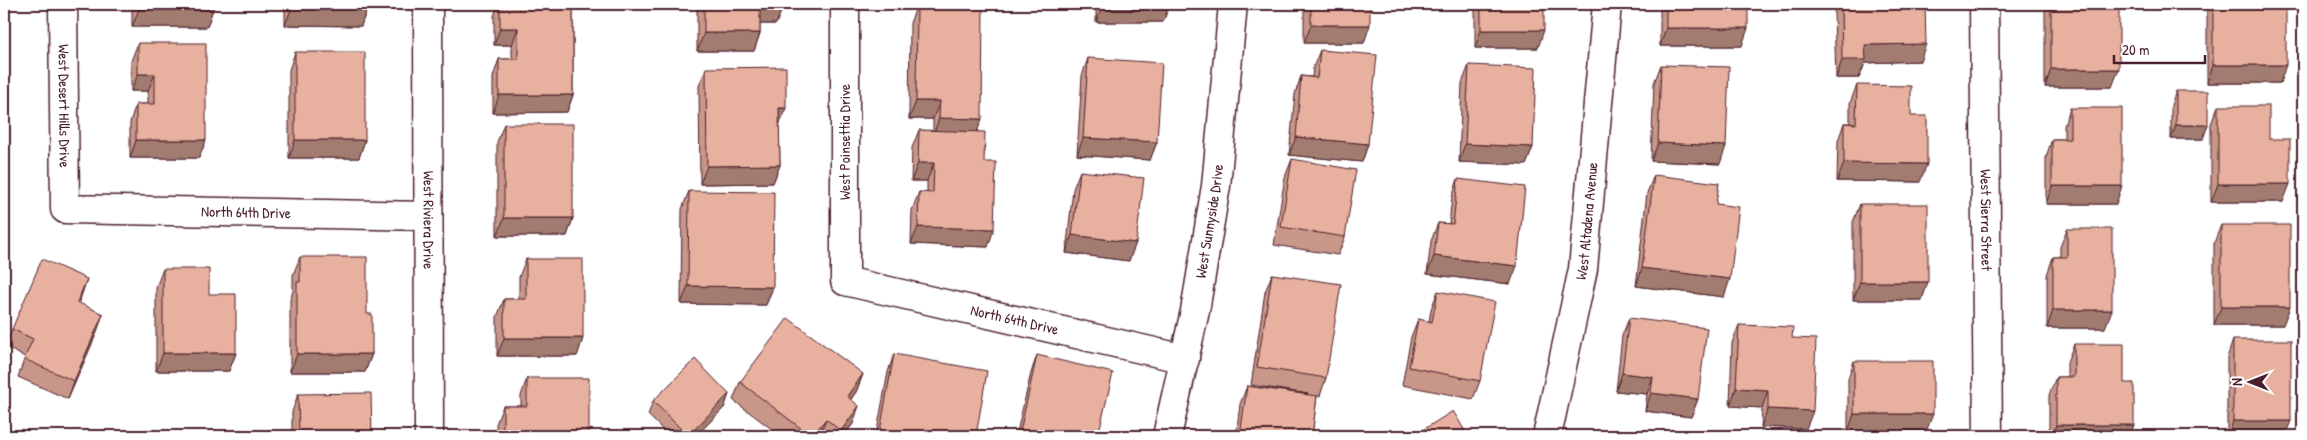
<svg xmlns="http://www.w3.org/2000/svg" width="2307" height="440" font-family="'Patrick Hand',sans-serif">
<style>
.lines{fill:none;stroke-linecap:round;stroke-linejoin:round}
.street-casing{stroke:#4a1f2b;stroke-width:31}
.street{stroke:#fff;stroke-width:28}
.wall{fill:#c89789;stroke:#4a1f2b}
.shaded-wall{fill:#a27b6f;stroke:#4a1f2b}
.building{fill:#e8b09f;stroke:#4a1f2b}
.labels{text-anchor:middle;stroke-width:4;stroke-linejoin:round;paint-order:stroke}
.street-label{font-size:15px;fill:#4a1f2b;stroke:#fff}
</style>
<rect width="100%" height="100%" fill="#fff"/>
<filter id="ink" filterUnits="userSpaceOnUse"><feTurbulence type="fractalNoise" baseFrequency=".02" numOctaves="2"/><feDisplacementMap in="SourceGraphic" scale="10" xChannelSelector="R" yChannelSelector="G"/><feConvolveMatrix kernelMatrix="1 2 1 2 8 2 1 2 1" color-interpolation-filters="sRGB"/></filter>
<g filter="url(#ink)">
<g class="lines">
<g class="street-casing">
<g id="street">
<path id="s1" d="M63,4L65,209L427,216"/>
<path id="s2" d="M428,4L429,436"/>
<path id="s3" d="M845,4V281L1185,359"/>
<path id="s4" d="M1984,4L1988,436"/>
<path id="s5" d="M1167,436L1195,311L1216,186L1233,4"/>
<path id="s6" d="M1547,436L1583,269L1607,4"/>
</g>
</g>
<use href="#street" class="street"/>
</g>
<path class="wall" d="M132,4H213V9L207,27H132Z
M285,4H367V8L361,26L285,25Z
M498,4H573V95L567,112L493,113V77L499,59H512V45H494V16Z
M697,4H783V6L776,24H760V33L754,51H697Z
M1096,4H1168V9L1163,22H1096Z
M1304,4H1370L1364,43H1304Z
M1475,4H1544L1538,48H1475Z
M1660,4H1748L1742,46H1660Z
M1837,4H1925L1920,61L1865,63L1859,78H1836L1834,12Z
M2046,4H2119L2112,87H2045V7Z
M2207,4H2286L2280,83H2207Z
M917,5L977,132L984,162L988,247L911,244L912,210L919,192L927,193V181H911L912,148L919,130L933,131V119H909L910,23Z
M138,43L206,140L199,158H130V122L136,104H148V91H131V61Z
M1320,50L1368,144L1362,162L1289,155L1295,94L1301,76L1312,77L1313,68Z
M295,52L365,140L359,158H289V70Z
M1088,58L1157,142L1150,160L1077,155L1082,76Z
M1469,65L1533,147L1526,165L1459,162L1462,83Z
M1661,65L1720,164L1651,161L1654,83Z
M706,68L779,125L780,165L773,183L700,184L699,86Z
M1857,85L1920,182L1837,181L1838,141L1844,123H1850V103Z
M2176,91L2203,139H2171V105Z
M2218,106L2269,139L2283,202H2211V124Z
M2070,108L2116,204H2046V157L2052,139H2064V126Z
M504,124L573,218L567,236H497V142Z
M1292,159L1345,237L1338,255L1274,245L1285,177Z
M1080,171L1129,261L1066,253L1073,189Z
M1654,175L1716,204L1724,297L1636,286L1647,193Z
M1458,179L1510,284L1427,274L1431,241L1438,223L1449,224L1452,197Z
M689,191L773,287L766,305L681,304L682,209Z
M1860,204L1922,300H1853V222Z
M2221,225L2283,325H2214V243Z
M2067,229L2105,328H2047V275L2053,257H2060V247Z
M300,257L367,314L372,354L365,372H290V300L293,291V275Z
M526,259L583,338L577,356H497V317L504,299H519V277Z
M163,269L209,294L236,353L229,371H156V287Z
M1272,274L1326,378L1320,396H1317L1312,436H1236L1240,404L1247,386L1308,394L1251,385L1265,292Z
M1438,291L1480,381L1473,399L1402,385L1411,337L1418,319L1429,322L1431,309Z
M81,297L78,302L97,332L68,399L18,377L25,357L5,347L12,329Z
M1629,318L1698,399L1691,417L1645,411L1647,394L1616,391L1622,336Z
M1739,325L1792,338L1806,429L1761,427L1762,408L1730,406L1732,343Z
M2233,340L2285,436H2227V358Z
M2074,344L2124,383L2130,436H2049V395L2056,377H2067V362Z
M894,354L976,436H876L888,372Z
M1037,355L1098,436H1016L1031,373Z
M1854,361L1926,432H1848V378Z
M863,374L856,392L851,399L853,424L843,436H781L733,400L740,382Z
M527,378L589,436H496V424L503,406H521V396Z
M298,394L372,436H292V412Z
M729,394L724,408L696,436H669L648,415L653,401Z"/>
<path class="shaded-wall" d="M760,6H783L776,24H754Z
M292,7L367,8L361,26L285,25Z
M139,9H213L207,27H132Z
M1101,9H1168L1163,22H1096Z
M1311,25H1370L1364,43H1304Z
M500,28H518L512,45H494Z
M1666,28H1748L1742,46H1660Z
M1481,30H1544L1538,48H1475Z
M704,33H760L754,51H697Z
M1926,44L1920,61L1865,63L1859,78H1836L1842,60L1865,45Z
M2213,65H2286L2280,83H2207Z
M2051,69H2119L2112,87H2045Z
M138,74H155L148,91H131Z
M499,95H573L567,112L493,113Z
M916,101H940L933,119H909Z
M779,108H786L779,126Z
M939,118L982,119L975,137L933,136Z
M2176,125H2208L2203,139H2171Z
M1296,137L1368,144L1362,162L1289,155Z
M1083,138L1157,142L1150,160L1077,155Z
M136,140H206L199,158H130Z
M295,140H365L359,158H289Z
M1658,143L1726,146L1720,164L1651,161Z
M1465,144L1533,147L1526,165L1459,162Z
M918,163H934L927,181H911Z
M1844,163L1927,164L1920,182L1837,181Z
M780,165L773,183L700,184L707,166Z
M2218,184H2290L2283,202H2211Z
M2052,186H2122L2116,204H2046Z
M504,218H573L567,236H497Z
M918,227L994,229L988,247L911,244Z
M1072,235L1136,243L1129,261L1066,253Z
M9,244L4,258V245Z
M1434,256L1517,266L1510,284L1427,274Z
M1642,268L1730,279L1724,297L1636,286Z
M87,279L81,297L71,320L77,302Z
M1860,282H1928L1922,300H1853Z
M688,286L773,287L766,305L681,304Z
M2221,307H2290L2283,325H2214Z
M2053,310H2112L2105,328H2047Z
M103,314L97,332L68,399L74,381Z
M504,338H583L577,356H497Z
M163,353H236L229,371H156Z
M297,354H372L365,372H290Z
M1622,373L1653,377L1647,394L1616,391Z
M863,374L856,392L840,414L847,396Z
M1736,388L1768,390L1762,408L1730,406Z
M1651,393L1698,399L1691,417L1645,411Z
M729,394L724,408L696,436H687Z
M859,406L853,424L843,436H839L841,431Z
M1768,409L1813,411L1806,429L1761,427Z
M1854,414H1933L1926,432H1848Z
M826,419L819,436H812Z
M2233,421H2291L2285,436H2228Z
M2056,425H2134L2130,436H2052Z"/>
<path class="building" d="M139,4H213V9H139Z
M292,4H367V8L292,7Z
M500,4H573V95H499V59H518V28H500Z
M704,4H783V6H760V33H704Z
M1101,4H1168V9H1101Z
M1311,4H1370V25H1311Z
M1481,4H1544V30H1481Z
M1666,4H1748V28H1666Z
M1841,4H1925L1926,44L1865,45L1866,60H1842Z
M2051,4H2119V69H2051Z
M2213,4H2286V65H2213Z
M917,5H983L982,119L939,118L940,101H916Z
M138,43H206V140H136V104H155V74H138Z
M1320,50L1377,55L1368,144L1296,137L1301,76L1317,78Z
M295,52H365V140H295Z
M1088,58L1162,63L1157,142L1083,138Z
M1469,65L1536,68L1533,147L1465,144Z
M1661,65L1729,67L1726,146L1658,143Z
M786,67V108H779L780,165L707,166L706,68Z
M1857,85L1911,86V116H1927V164L1844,163V123L1856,124Z
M2176,91H2208V125H2176Z
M2218,106H2269V139H2290V184H2218Z
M2070,108H2122V186H2052V139H2070Z
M504,124H573V218H504Z
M919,130L985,132L984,162H996L994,229L918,227L919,192L933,193L934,163H918Z
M1292,159L1356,170L1345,237L1281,227Z
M1080,171L1144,178L1136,243L1072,235Z
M1654,175L1719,183L1716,204L1739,207L1730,279L1642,268Z
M1458,179L1525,187L1517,266L1434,256L1438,223L1453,224Z
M689,191L774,192L773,287L688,286Z
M1860,204H1928V282H1860Z
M4,212L9,244L4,245Z
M2221,225H2290V307H2221Z
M2067,229H2112V310H2053V257H2067Z
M300,257H367V314H372V354H297V282H300Z
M42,259L87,279L77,302L103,314L74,381L24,359L33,339L12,329Z
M526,259H583V338H504V299H526Z
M163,269H209V294H236V353H163Z
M1272,274L1341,284L1326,378L1257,367Z
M1438,291L1495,302L1480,381L1409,367L1418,319L1432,322Z
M788,318L863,374L847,396L859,406L841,431L826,419L812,436H811L740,382Z
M1629,318L1707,328L1698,399L1651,393L1653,377L1622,373Z
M1739,325L1793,327L1792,338L1816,339L1813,411L1768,409V390L1736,388Z
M2233,340H2291V421H2233Z
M2074,344H2124V383H2134V425H2056V377H2074Z
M894,354L987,371L976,436H910L880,431Z
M1037,355L1113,373L1098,436H1019Z
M695,359L729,394L688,436L653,401Z
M1854,361H1933V414H1854Z
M527,378H589V436H503V406H527Z
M1247,386L1317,396L1312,436H1240Z
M371,393L372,436H299L298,394Z
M1453,411L1468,436H1413Z"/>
</g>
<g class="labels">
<g class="street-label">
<text dy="5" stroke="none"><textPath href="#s1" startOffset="102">West Desert Hills Drive</textPath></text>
<text transform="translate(845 142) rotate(-90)" y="5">West Poinsettia Drive</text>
<text dy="5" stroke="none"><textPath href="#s1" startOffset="386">North 64th Drive</textPath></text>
<text dy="5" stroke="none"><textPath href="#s2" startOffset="216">West Riviera Drive</textPath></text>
<text dy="5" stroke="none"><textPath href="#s4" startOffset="216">West Sierra Street</textPath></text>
<text dy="5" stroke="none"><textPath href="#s5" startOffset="219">West Sunnyside Drive</textPath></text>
<text dy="5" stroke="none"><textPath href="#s6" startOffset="219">West Altadena Avenue</textPath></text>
<text dy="5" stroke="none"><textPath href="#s3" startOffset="451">North 64th Drive</textPath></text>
</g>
</g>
<rect width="2307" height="440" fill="none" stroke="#fff" stroke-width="20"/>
<rect x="10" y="10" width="2287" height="420" fill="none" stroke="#4a1f2b" stroke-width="2" filter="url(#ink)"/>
<g transform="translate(2250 382) rotate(270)" stroke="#ffffff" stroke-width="4" paint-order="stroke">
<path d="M0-4L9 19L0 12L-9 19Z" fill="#4a1f2b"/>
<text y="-8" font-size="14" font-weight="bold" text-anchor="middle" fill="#4a1f2b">N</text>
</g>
<path d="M2114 55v8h91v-8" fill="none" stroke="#4a1f2b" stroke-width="2.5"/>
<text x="2122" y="55" font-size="15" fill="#4a1f2b" stroke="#ffffff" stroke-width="4" paint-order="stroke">20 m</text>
</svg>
